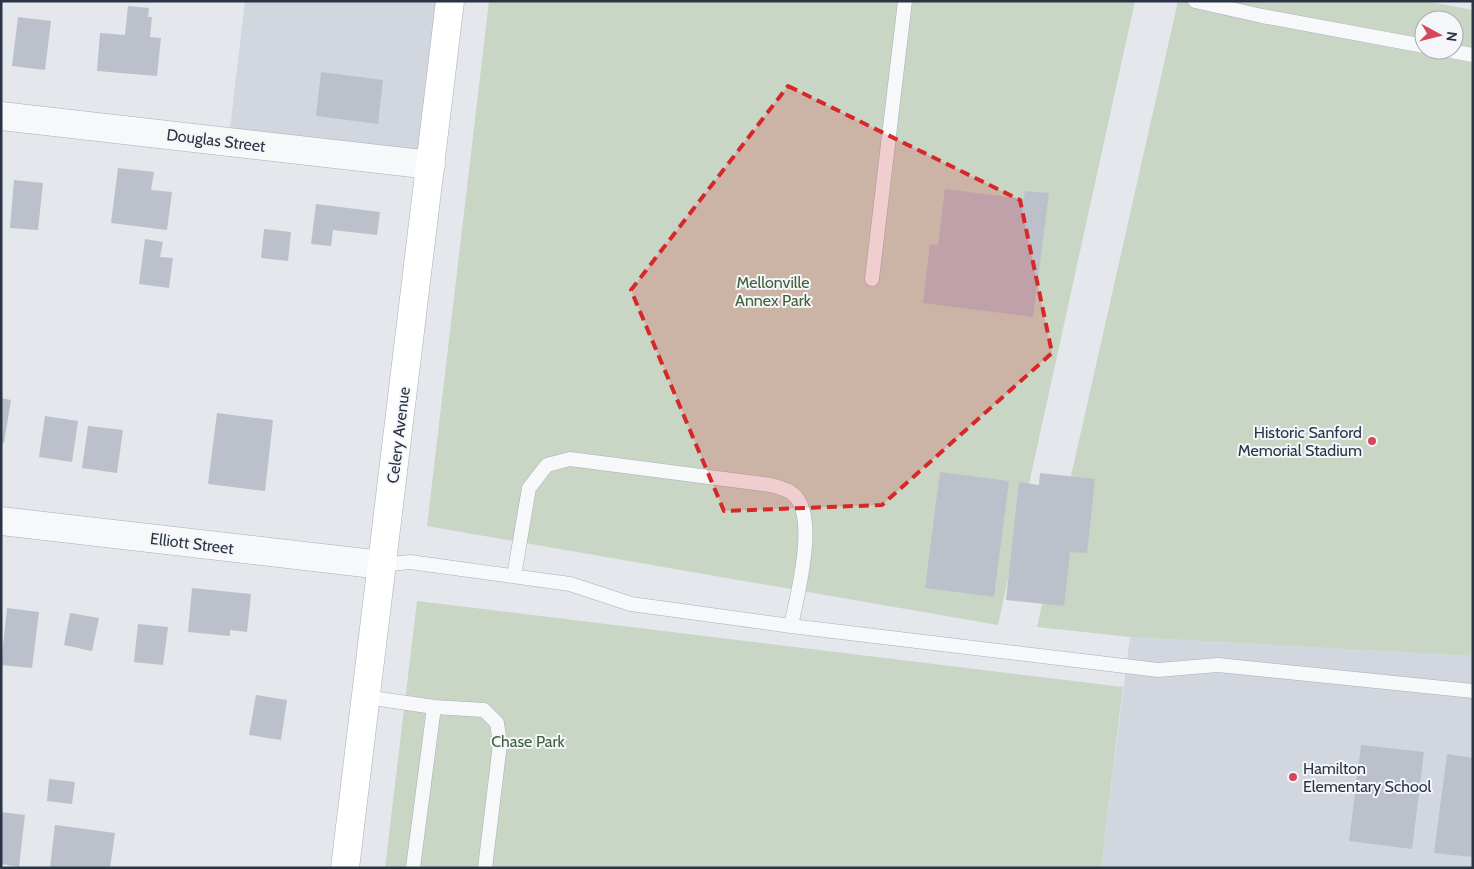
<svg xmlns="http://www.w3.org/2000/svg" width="1474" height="869" font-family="Cabin,sans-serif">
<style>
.built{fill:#d2d6de}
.green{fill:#c9d6c5;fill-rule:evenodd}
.building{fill:#bbc0ca}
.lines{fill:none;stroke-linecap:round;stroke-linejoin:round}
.lane-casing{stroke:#a9aeb7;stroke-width:15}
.street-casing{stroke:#a9aeb7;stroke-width:29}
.secondary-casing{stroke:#a9aeb7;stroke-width:29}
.lane{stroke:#f7f8fa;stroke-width:14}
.street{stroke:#f7f8fa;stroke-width:28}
.secondary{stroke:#fff;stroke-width:28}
.marked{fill:#d62828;fill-opacity:0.2;stroke:#d62828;stroke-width:4;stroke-dasharray:10 6;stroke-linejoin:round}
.poi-dot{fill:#d1495b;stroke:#f4f6f9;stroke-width:2}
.labels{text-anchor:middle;stroke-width:4;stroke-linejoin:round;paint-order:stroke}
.street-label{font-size:16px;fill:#2b3445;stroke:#f4f6f9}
.park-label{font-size:16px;fill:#3f6138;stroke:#f4f6f9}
.poi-label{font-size:16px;fill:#2b3445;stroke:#f4f6f9;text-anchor:end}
</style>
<rect width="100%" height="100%" fill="#e4e7ec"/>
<path class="built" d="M245,1H436L418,150L230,129Z
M1130,637L1473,656V868H1101Z"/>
<path class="green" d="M489,1H1135L998,625L427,526Z
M1178,1H1425L1473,10V656L1130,637L1037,627ZM1424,20H1454V50H1424Z
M417,601L1123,687L1101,868H385Z"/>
<path class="building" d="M128,6L149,8L148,17H152L150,37L161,38L157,76L97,71L100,33L125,35Z
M18,17L51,21L45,70L12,66Z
M321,72L383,80L378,124L316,116Z
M118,168L154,172L151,190L172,192L167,230L111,223Z
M14,180L43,183L38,230L10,228Z
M945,189L1024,199L1025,191L1049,193L1033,317L923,303L930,244L938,245Z
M316,204L380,212L377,235L333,230L331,246L311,244Z
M264,229L291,232L288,261L261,258Z
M145,239L163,242L160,257L173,258L169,288L139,284Z
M1,398L11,400L4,443H1Z
M217,413L273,420L265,491L208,484Z
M45,416L78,421L72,462L39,457Z
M88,426L123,430L117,473L82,468Z
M940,472L1009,481L994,597L925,588Z
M1040,473L1095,479L1087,553L1070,552L1064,606L1006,600L1019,482L1039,485Z
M192,588L251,594L247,632L230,630V636L188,632Z
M7,608L39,612L32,668L1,665Z
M70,613L99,618L92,651L64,645Z
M138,624L168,627L163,665L134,662Z
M256,695L287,700L281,740L249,735Z
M1361,745L1424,752L1412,849L1349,841Z
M1447,754L1473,758V857L1434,853Z
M49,779L75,782L72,804L47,801Z
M1,812L25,815L19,867L1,864Z
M55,825L115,833L110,868H50Z"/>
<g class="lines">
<g class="lane-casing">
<path id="lane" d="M1195,1L1262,16L1424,46
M1446,50L1473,55
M872,279L905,1
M382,565L410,562L570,584L631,604L791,626L1158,670L1218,665L1473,691
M514,576L529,488L547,465L570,459L771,485C778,487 788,489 793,494C819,515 797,596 791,626
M366,697L434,707L484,710L497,723L500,744L485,868
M413,868L434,707"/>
</g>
<g class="street-casing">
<path id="street" d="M1,116L431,165
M1,521L382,565"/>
</g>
<g class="secondary-casing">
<path id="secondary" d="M345,868L450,1"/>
</g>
<use href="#lane" class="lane"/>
<use href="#street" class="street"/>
<use href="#secondary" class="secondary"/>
</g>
<path class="marked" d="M788,86L1020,200L1052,353L882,505L724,511L631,290Z"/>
<g class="poi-dot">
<circle cx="1372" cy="441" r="5"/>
<circle cx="1293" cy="777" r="5"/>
</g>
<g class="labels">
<g class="street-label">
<text transform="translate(216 140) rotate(7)" y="6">Douglas Street</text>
<text transform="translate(398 435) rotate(-83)" y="6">Celery Avenue</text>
<text transform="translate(192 543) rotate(7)" y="6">Elliott Street</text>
</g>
<g class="park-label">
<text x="773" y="288">Mellonville<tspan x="773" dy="18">Annex Park</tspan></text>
<text x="528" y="747">Chase Park</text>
</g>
<g class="poi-label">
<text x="1362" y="438">Historic Sanford<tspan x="1362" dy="18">Memorial Stadium</tspan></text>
<text x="1303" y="774" text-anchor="start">Hamilton<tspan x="1303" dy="18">Elementary School</tspan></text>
</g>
</g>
<rect width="1474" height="869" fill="none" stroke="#2b3445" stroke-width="5"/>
<g transform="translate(1439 35) rotate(97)"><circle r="24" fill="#f4f6f9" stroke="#a4a8b1"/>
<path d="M0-4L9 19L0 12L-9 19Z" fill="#d1495b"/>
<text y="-8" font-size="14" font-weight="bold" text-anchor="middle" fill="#2b3445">N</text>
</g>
</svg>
